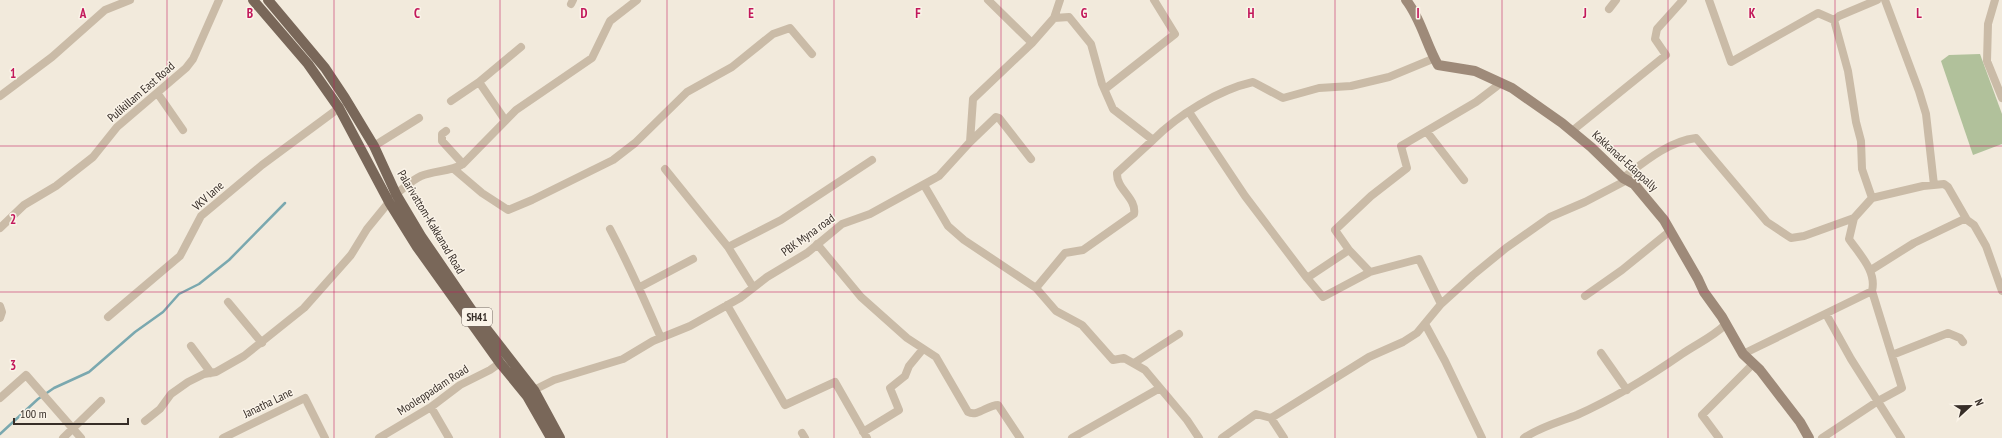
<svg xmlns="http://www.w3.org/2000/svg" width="2002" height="438" font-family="'PT Sans Narrow',sans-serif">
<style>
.green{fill:#b1c19b}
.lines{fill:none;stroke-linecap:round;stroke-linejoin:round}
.stream{stroke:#7aa8af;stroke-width:2.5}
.street{stroke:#cabba7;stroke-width:8}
.secondary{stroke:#9e8a79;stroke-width:10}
.primary{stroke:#796759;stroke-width:10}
.grid{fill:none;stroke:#c2185b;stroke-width:1;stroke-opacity:0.55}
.labels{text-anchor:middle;stroke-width:3;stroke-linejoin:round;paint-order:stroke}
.shield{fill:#faf3e8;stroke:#726962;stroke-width:1}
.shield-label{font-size:11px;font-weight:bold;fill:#372e28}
.street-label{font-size:12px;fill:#372e28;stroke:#faf3e8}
.grid-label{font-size:13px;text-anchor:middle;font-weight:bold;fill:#c2185b;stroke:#faf3e8;stroke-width:3;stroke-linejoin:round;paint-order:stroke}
</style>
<rect width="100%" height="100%" fill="#f2eadc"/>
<path class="green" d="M1980,54L2002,114V144L1973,155L1941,61L1949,55Z"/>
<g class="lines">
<path class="stream" d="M0,434L38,399L54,388L89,372L135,332L163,312L179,294L199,284L229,260L285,203"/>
<path class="street" d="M988,0L1032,43
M1709,0L1731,62L1818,13L1834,20
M1885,0L1919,91L1926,114L1934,185
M1995,0L1988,24L1987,61L2002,98
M571,4L573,0
M1609,9L1616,0
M1054,18L1069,17L1091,44L1102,84L1113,109L1153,140C1178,115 1218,90 1253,82L1283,98L1319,88L1351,86L1389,77L1435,58
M1834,20L1848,71L1856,122L1861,141L1862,169L1872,198
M1834,20L1839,16L1877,0
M479,82L505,120
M1105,89L1175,34L1154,0
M158,94L183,130
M0,96L52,57L105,10L130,0
M451,101L479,82L521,47
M1189,112L1245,196L1307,278L1349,250L1370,272L1419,259L1441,304
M446,131L442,134V141L463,164
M1572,131L1666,55L1655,39L1657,29L1683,0
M1427,132L1464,180
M970,142L996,117L999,118L1031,159
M374,146L419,118
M665,169L728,247L753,287
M455,170L482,193L508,210L532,200L613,160L635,143L687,92L732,67L773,34L790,28L812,54
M1623,178C1644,162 1669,141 1696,138L1767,222L1791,238L1804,236L1854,218
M924,185L948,226L964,240L1036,288L1056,311L1082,325L1113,360L1124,358L1145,370L1187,420L1199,438
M396,194C404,188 412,180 421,176C435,170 450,172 463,164L516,110L592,58L610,21L637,0
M0,228L24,205L56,186L93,157L117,127L186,68L193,59L219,0
M610,229C629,265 645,301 661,338
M817,244L861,297L907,338L936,357L968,412C978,417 987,405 998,405L1020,438
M728,247L781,220L872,160
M1349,250L1335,230L1371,196L1407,168L1401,146L1476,102L1501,83
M1871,270L1914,243L1962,220H1967
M1307,278L1323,297L1370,272
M640,287L693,259
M1036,288L1065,253L1083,250L1134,214C1137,198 1116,189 1117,173L1153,140
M1585,296L1622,270L1670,231
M228,302L262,343
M727,305L785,405L835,382L867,438
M0,306L2,312L0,318
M1826,314L1851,359L1901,438
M108,317L180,256L201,216L262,165L339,108
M1425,324L1445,361L1482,438
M191,346L211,373
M1601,353L1627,390
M1743,354L1872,291
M1892,355L1948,333L1960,338L1963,342
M1134,363L1179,334
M534,390L554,380L623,359L653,341L690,326L740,298L767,277L807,253L842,224L870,214L939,176L970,142L973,99L1032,43L1054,18L1060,0
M0,398L26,375L81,438
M431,407L449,438
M1271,418L1369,357L1403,342L1417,333L1441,304L1473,275L1506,248L1550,217L1585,202L1627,180
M145,421L160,409L171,394L188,382L204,374L216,372L244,356L304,308L351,255L367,229L389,202
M863,432L899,410L890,388L905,376L909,366L923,349
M802,433L805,438
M63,438L101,401
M223,438L305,398L325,438
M379,438L431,407L460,385L490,370L500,363
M1072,438L1160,388
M1222,438L1256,414L1271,418L1284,438
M1524,438C1540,427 1559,422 1577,415C1615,398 1649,377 1682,354C1698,343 1711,338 1725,325
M1719,438L1702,415L1753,364
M1822,438L1878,401L1902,388L1872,291C1877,271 1859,254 1849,239L1854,218L1872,198L1923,186L1944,184L1948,187L1967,220L1974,225L1986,246L2002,291"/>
<path class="secondary" d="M1406,0C1421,19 1426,44 1438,65L1475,71L1512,88L1562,123L1591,147L1623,178L1634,184L1664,220L1698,279L1704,292L1722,317L1743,354L1760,370L1800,422L1809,438"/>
<path class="primary" d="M253,0L308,64L339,108L389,202L417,247L500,363L527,396L551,438
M268,0L325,68L345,98L374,146L396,194L421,236L471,309L534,390L560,438"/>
</g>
<path class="grid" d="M167,0V438M334,0V438M500,0V438M667,0V438M834,0V438M1001,0V438M1168,0V438M1335,0V438M1502,0V438M1668,0V438M1835,0V438M0,146H2002M0,292H2002"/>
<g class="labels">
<rect class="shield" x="462" y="308" width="30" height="18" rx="3"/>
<g class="shield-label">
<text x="477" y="321">SH41</text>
</g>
<g class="street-label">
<text transform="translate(141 92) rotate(-41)" y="4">Pulikillam East Road</text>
<text transform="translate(1625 161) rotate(42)" y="4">Kakkanad-Edappally</text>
<text transform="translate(208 196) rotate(-42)" y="4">VKV lane</text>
<text transform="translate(431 222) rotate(59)" y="4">Palarivattom-Kakkanad Road</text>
<text transform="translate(808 235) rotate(-36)" y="4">PBK Myna road</text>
<text transform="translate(433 390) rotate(-33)" y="4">Mooleppadam Road</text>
<text transform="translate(268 403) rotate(-26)" y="4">Janatha Lane</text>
</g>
</g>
<g class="grid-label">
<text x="83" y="18">A</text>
<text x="250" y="18">B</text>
<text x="417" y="18">C</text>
<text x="584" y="18">D</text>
<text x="751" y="18">E</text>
<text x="918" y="18">F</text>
<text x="1084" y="18">G</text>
<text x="1251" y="18">H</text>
<text x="1418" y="18">I</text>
<text x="1585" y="18">J</text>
<text x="1752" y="18">K</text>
<text x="1919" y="18">L</text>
<text x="13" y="78">1</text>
<text x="13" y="224">2</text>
<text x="13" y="370">3</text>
</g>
<g transform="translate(1970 406) rotate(68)" stroke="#faf3e8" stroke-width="3" paint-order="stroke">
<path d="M0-3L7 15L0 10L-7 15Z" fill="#372e28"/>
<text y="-6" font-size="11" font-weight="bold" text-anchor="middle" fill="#372e28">N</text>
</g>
<path d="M14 418v6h114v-6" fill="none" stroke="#372e28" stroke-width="2"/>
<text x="20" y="418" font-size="12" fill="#372e28" stroke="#faf3e8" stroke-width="3" paint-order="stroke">100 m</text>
</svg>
